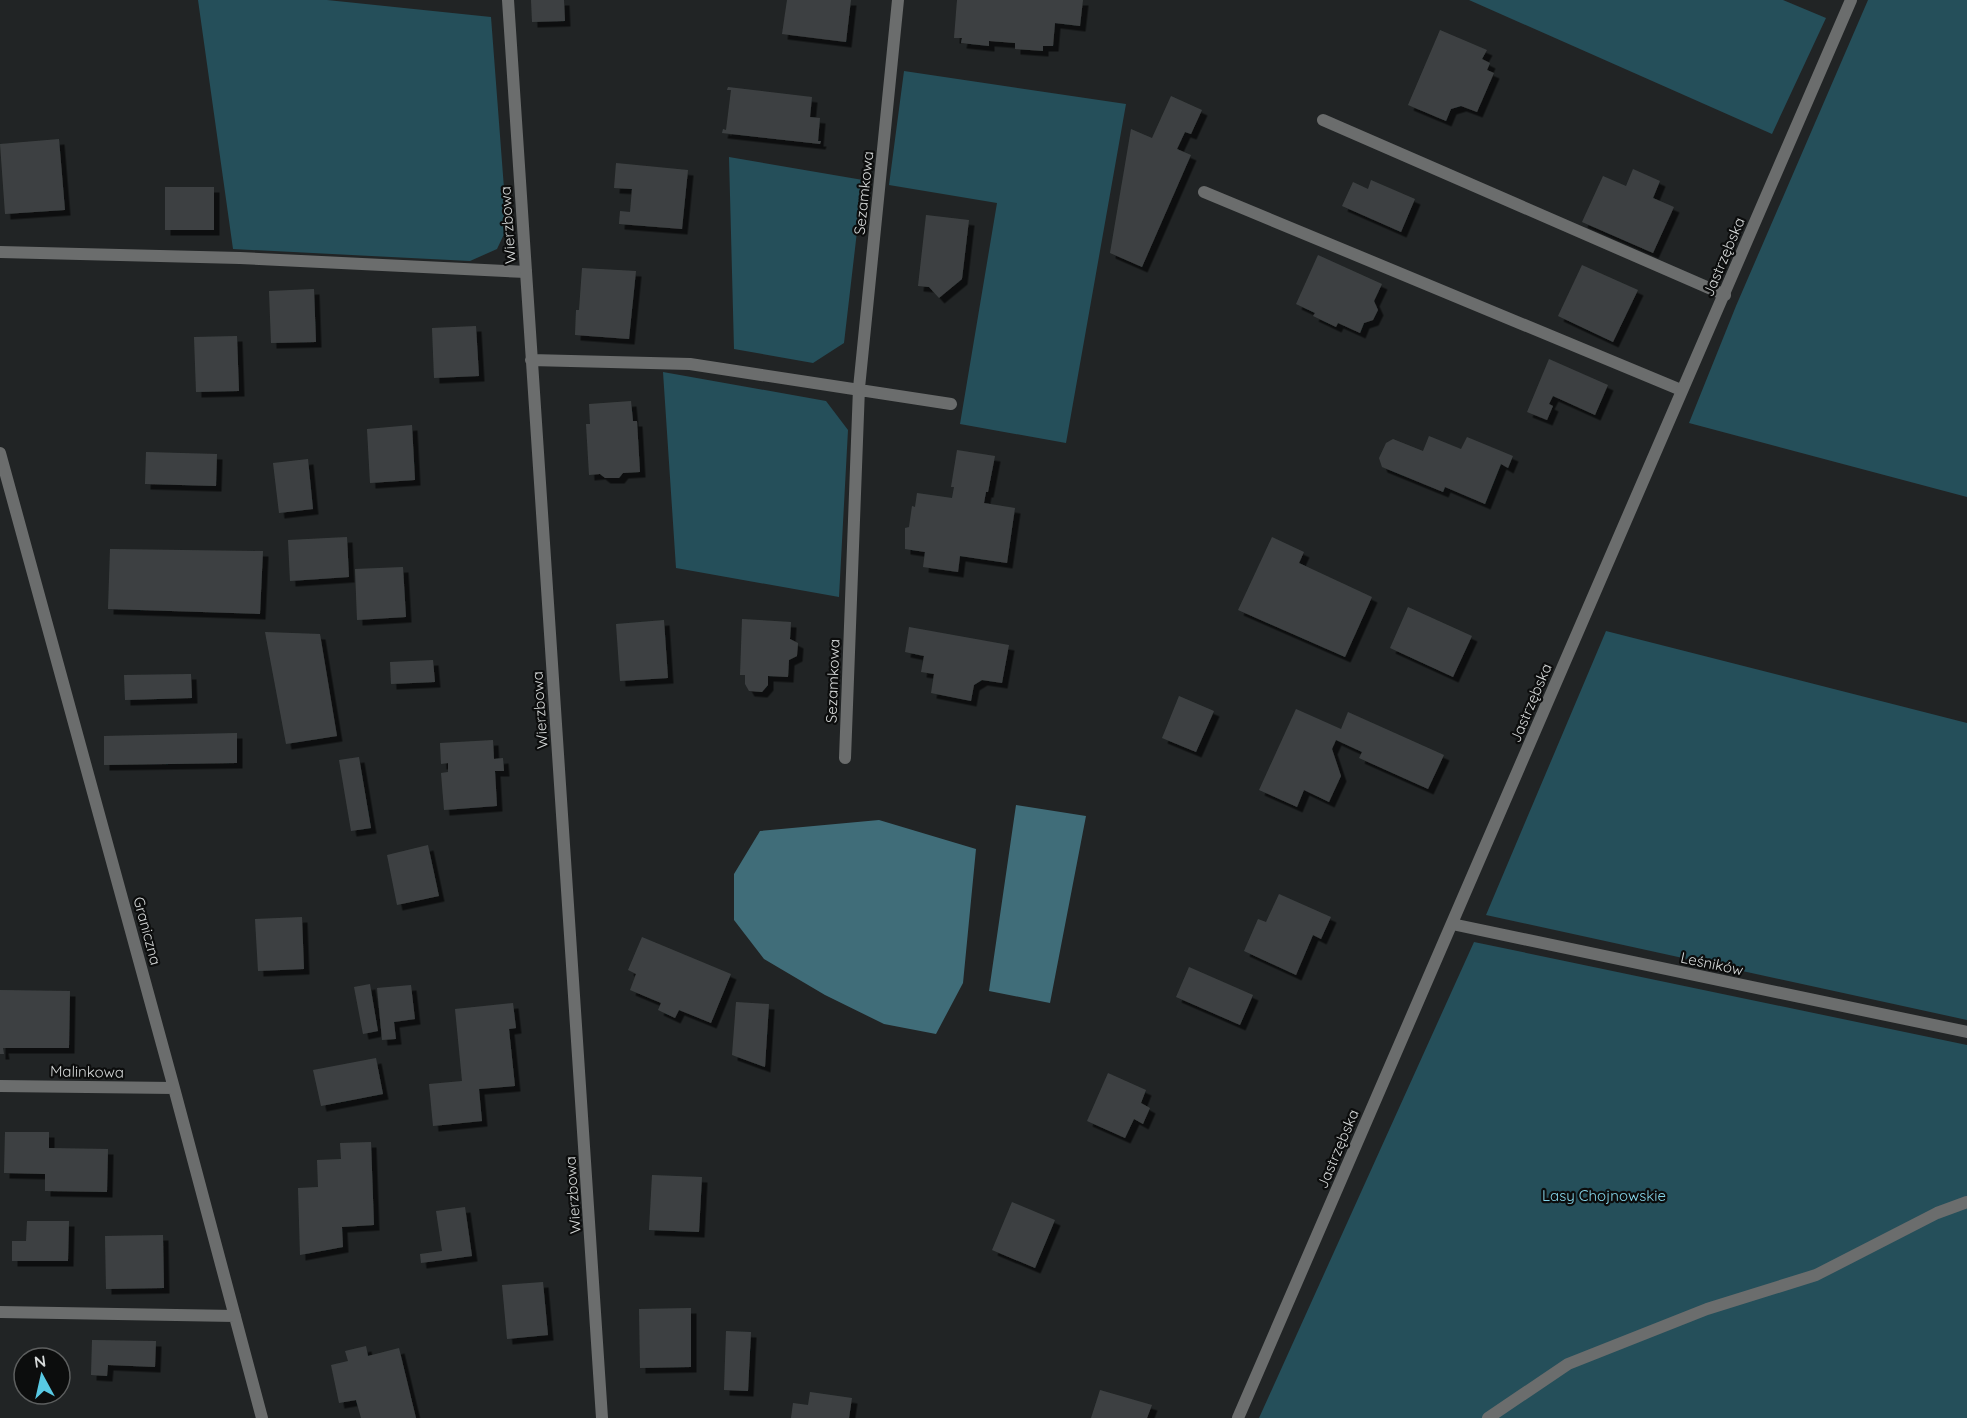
<svg xmlns="http://www.w3.org/2000/svg" width="1967" height="1418" font-family="Quicksand,sans-serif">
<style>
.green{fill:#254f5a}
.water{fill:#406d79}
.building{fill:#3d4142;filter:url(#shadow)}
.lines{fill:none;stroke-linecap:round;stroke-linejoin:round}
.lane{stroke:#6b6d6d;stroke-width:12}
.street{stroke:#6b6d6d;stroke-width:12}
.labels{text-anchor:middle;stroke-width:4.5;stroke-linejoin:round;paint-order:stroke}
.street-label{font-size:15px;fill:#d6d9d9;stroke:#0c0d0d}
.park-label{font-size:15px;fill:#86d5e9;stroke:#0c0d0d}
</style>
<defs>
<filter id="shadow"><feDropShadow dx="5.5" dy="5.5" stdDeviation="0" flood-color="#0009"/></filter>
</defs>
<rect width="100%" height="100%" fill="#212425"/>
<path class="green" d="M198,0H327L491,17L507,228L497,249L470,261L233,249Z
M1469,0H1783L1826,18L1772,134Z
M1868,0H1967V497L1689,423L1736,306Z
M904,71L1126,104L1066,443L960,424L997,203L889,185Z
M729,157L863,180L844,343L813,363L734,349Z
M663,372L826,401L848,430L839,597L676,568Z
M1606,631L1967,723V1020L1486,915Z
M1474,942L1967,1045V1418H1259Z"/>
<path class="water" d="M1016,805L1086,816L1050,1003L989,991Z
M879,820L976,849L963,983L936,1034L884,1024L825,995L764,959L734,920V874L760,831Z"/>
<path class="building" d="M531,0H564L565,21L532,22Z
M787,0H851L846,42L782,34Z
M957,0H1083L1080,26L1055,23L1053,46H1043V51L1015,49V43L989,41V46L961,43L962,38H954Z
M1440,30L1487,50L1482,59L1490,63L1487,70L1494,73L1477,112L1461,106L1451,109L1446,121L1408,105Z
M728,87L812,97L810,117L820,118L818,141H821L820,144L722,133L723,129L726,130L731,90H727Z
M1171,96L1202,110L1191,134L1185,132L1177,149L1191,155L1142,267L1110,253L1131,129L1152,138Z
M59,139L65,210L5,214L0,144Z
M616,163L688,170L682,229L619,224L620,211L630,212L632,189L614,188Z
M1633,169L1660,181L1653,198L1674,207L1653,253L1582,222L1603,176L1626,186Z
M1371,180L1415,199L1401,232L1342,206L1353,182L1368,189Z
M165,187H214V230H165Z
M926,215L969,220L962,279L939,298L929,287L918,286Z
M1318,255L1382,284L1374,301L1378,310L1373,320L1364,323L1360,333L1338,323L1336,327L1313,316L1315,313L1296,304Z
M1582,265L1638,290L1613,342L1558,316Z
M582,268L636,271L629,339L575,335L576,310H579Z
M314,289L316,342L271,343L269,291Z
M476,326L479,376L434,378L432,328Z
M237,336L239,391L196,392L194,337Z
M1549,359L1608,385L1595,415L1553,396L1549,404L1553,406L1547,420L1527,412Z
M631,401L633,421H637L640,472L623,473L619,478H605L600,474L589,475L586,424H590L589,404Z
M412,425L415,480L370,483L367,429Z
M1429,436L1461,449L1467,437L1513,456L1508,468L1501,464L1485,504L1445,487L1443,492L1382,467L1379,458L1386,443L1393,439L1423,451Z
M957,450L995,456L988,492H986L984,503L1015,508L1007,563L960,556L958,572L923,567L925,552L905,549V528L909,527L912,506L915,507L917,493L952,498L954,487H951Z
M146,452L217,454L216,486L145,484Z
M308,459L313,509L279,513L273,463Z
M347,537L349,577L290,581L288,540Z
M1272,537L1304,552L1299,563L1372,597L1345,657L1238,610Z
M110,549L263,551L260,614L108,609Z
M403,567L406,617L357,620L355,569Z
M1408,607L1472,636L1453,677L1390,648Z
M742,619L791,622L790,639L798,643L797,656L789,660L788,677L768,676V685L762,692L749,691L745,684V675H740Z
M664,620L668,678L620,681L616,624Z
M909,627L1009,645L1002,683L982,680L974,685L971,701L931,693L934,674L921,672L924,656L905,652Z
M265,632L320,634L337,736L286,744Z
M433,660L435,682L391,684L390,662Z
M191,674L192,698L125,700L124,675Z
M1179,696L1214,711L1196,752L1162,738Z
M1296,709L1341,729L1348,712L1444,755L1428,789L1359,758L1362,752L1336,740L1332,749L1341,776L1329,802L1304,790L1297,807L1259,790Z
M237,733V763L104,765V736Z
M493,740L494,759L503,758L504,771H495L497,806L444,810L441,773L448,772V763L441,764L440,743Z
M359,757L371,828L351,831L339,760Z
M428,845L439,896L397,905L387,855Z
M1279,894L1331,917L1321,939L1313,935L1296,975L1244,951L1258,919L1266,922Z
M302,917L304,969L258,971L255,919Z
M642,937L731,974L711,1023L679,1010L675,1018L658,1010L661,1003L630,990L636,974L628,970Z
M1189,967L1253,995L1240,1025L1176,997Z
M370,984L378,1031L363,1034L354,987Z
M411,985L415,1019L394,1022L396,1039L382,1040L377,988Z
M0,990L70,991L69,1048H3L4,1054H0Z
M736,1002L769,1004L765,1067L732,1055Z
M513,1003L516,1028L509,1029L515,1086L479,1089L482,1121L433,1126L429,1084L462,1081L455,1009Z
M376,1058L383,1094L321,1106L313,1070Z
M1108,1073L1146,1090L1141,1103L1150,1108L1143,1124L1134,1119L1125,1138L1087,1121Z
M5,1132H49V1148L108,1149L107,1192L45,1191V1174L4,1173Z
M371,1142L374,1225L342,1227L343,1247L300,1255L298,1188L318,1187L317,1160L341,1159L340,1143Z
M652,1175L702,1177L699,1232L649,1230Z
M1012,1202L1055,1220L1035,1268L992,1250Z
M465,1207L472,1256L421,1263L420,1254L442,1251L436,1211Z
M27,1221H69L68,1261H12V1241H26Z
M163,1235L164,1288L106,1289L105,1236Z
M543,1282L548,1335L507,1339L502,1285Z
M691,1308V1367L640,1368L639,1309Z
M726,1331L751,1332L748,1391L724,1390Z
M92,1340L156,1341L155,1367L108,1365L107,1376L91,1375Z
M366,1346L368,1356L399,1348L416,1418H361L356,1400L339,1403L331,1365L348,1361L345,1351Z
M1100,1390L1152,1405L1147,1418H1091Z
M810,1392L852,1398L849,1418H791L793,1403L808,1405Z"/>
<g class="lines">
<path class="lane" d="M1323,120L1725,295
M1204,192L1681,390
M0,252L240,258L526,272
M1488,1418L1568,1364L1707,1309L1816,1275L1937,1213L1967,1202"/>
<path class="street" d="M508,0L602,1418
M531,360L690,364L951,404
M0,453L174,1088L262,1418
M845,758L859,388L898,0
M1452,924L1967,1032
M0,1086L174,1088
M0,1312L235,1316
M1238,1418L1851,0"/>
</g>
<g class="labels">
<g class="street-label">
<text transform="translate(864 193) rotate(-84)" y="5">Sezamkowa</text>
<text transform="translate(508 225) rotate(-94)" y="5">Wierzbowa</text>
<text transform="translate(1724 257) rotate(-67)" y="5">Jastrzębska</text>
<text transform="translate(833 681) rotate(-88)" y="5">Sezamkowa</text>
<text transform="translate(1531 703) rotate(-67)" y="5">Jastrzębska</text>
<text transform="translate(540 710) rotate(-94)" y="5">Wierzbowa</text>
<text transform="translate(147 931) rotate(75)" y="5">Graniczna</text>
<text transform="translate(1712 964) rotate(12)" y="5">Leśników</text>
<text transform="translate(87 1072) rotate(1)" y="5">Malinkowa</text>
<text transform="translate(1338 1149) rotate(-67)" y="5">Jastrzębska</text>
<text transform="translate(573 1195) rotate(-94)" y="5">Wierzbowa</text>
</g>
<g class="park-label">
<text x="1604" y="1201">Lasy Chojnowskie</text>
</g>
</g>
<g transform="translate(42 1376) rotate(352)"><circle r="28" fill="#0c0d0d" stroke="#5d5f5f" stroke-width="1.5"/>
<path d="M0-4.5L10 22L0 15L-10 22Z" fill="#58c9e3"/>
<text y="-9" font-size="16" font-weight="bold" text-anchor="middle" fill="#d6d9d9">N</text>
</g>
</svg>
